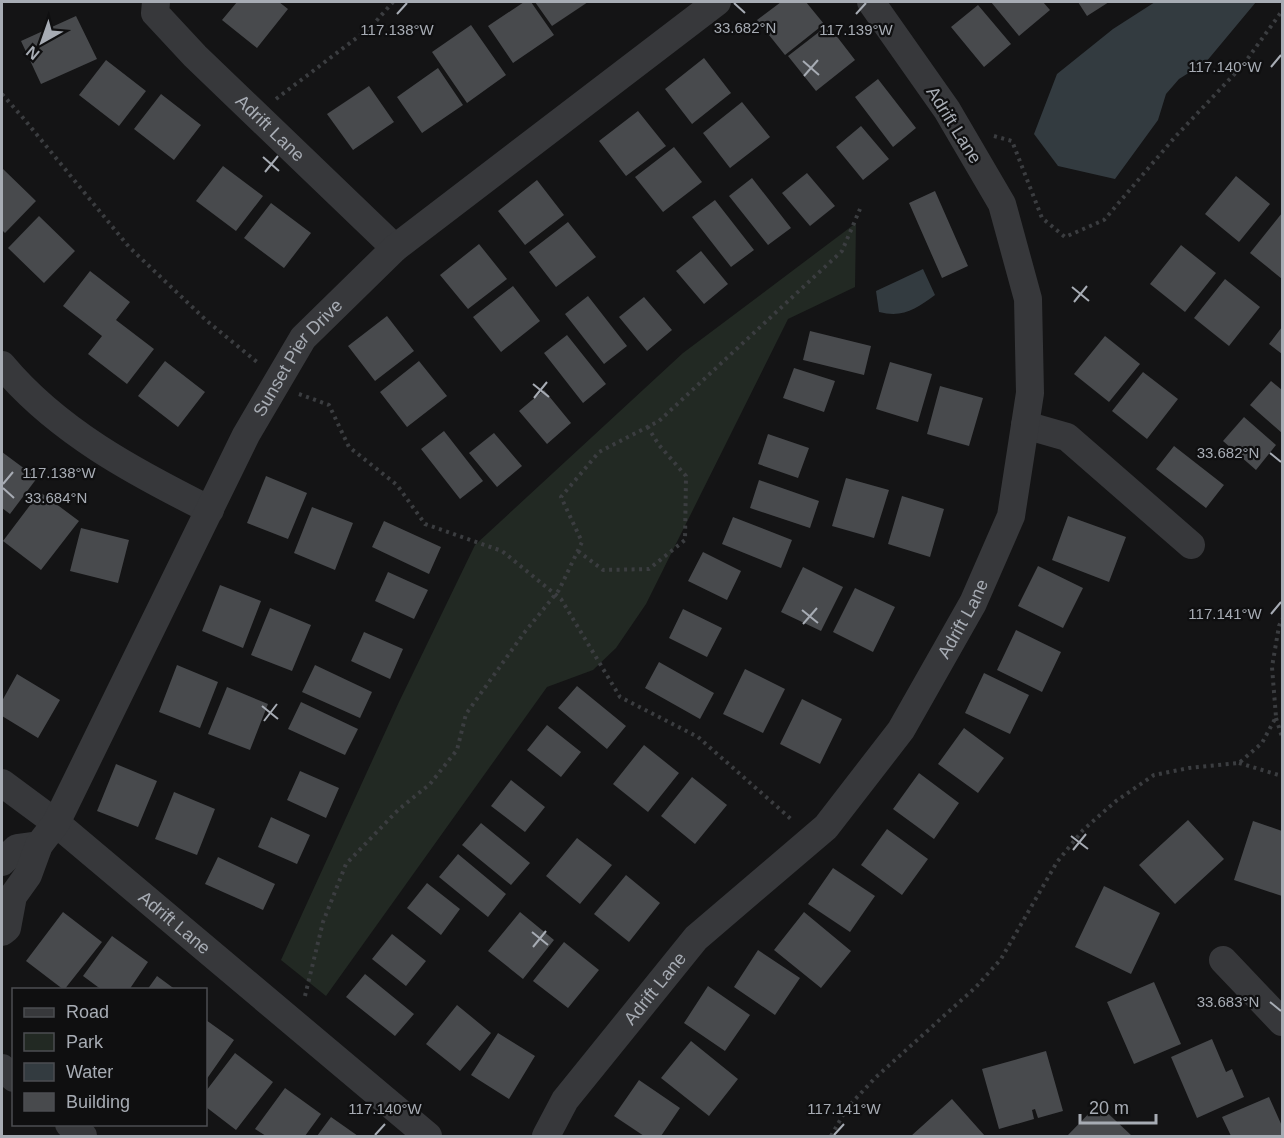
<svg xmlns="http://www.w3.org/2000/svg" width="1284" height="1138" font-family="Helvetica,sans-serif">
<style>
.green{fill:#222923}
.water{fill:#333b40}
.building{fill:#484a4d}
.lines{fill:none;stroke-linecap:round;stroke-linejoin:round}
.path{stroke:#3b3d40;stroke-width:4;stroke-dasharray:3 4.5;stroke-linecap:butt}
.minor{stroke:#37383b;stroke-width:28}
.ticks{fill:none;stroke:#a7acb4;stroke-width:2}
.labels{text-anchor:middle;stroke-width:4.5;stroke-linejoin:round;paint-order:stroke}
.street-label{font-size:18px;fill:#a7acb4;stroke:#0f0f10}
.ticks-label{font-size:15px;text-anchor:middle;fill:#a7acb4;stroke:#0f0f10;stroke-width:4.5;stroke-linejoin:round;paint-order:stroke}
</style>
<rect width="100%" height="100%" fill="#141415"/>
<path class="green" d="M856,223L855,287L788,319L646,604L616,648L593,670L547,687L326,996L281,960L399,702L475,545L683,353Z"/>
<path class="water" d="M1155,2H1256L1206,62L1179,79L1166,94L1158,120L1115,179L1058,166L1034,134L1057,74L1113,29Z
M923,269L935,295C916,309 903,318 879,312L876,291Z"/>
<path class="building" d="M237,2H279L288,9L257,48L222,20Z
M524,2H531L554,35L513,63L488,26Z
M535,2H588L552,26Z
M781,2H806L824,24L785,55L757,20Z
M991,2H1043L1050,10L1019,36Z
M1078,2H1109L1087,16Z
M978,5L1011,44L984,67L951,27Z
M76,16L97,59L41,84L21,41Z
M471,25L506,75L467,103L432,52Z
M828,25L855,60L816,91L788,56Z
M704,58L731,93L692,124L665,89Z
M106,60L146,91L119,126L79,95Z
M438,68L463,105L422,133L397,97Z
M878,79L916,128L893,147L855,97Z
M369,86L394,122L353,150L327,114Z
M161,94L201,125L174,160L134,129Z
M742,102L770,137L730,168L703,133Z
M638,111L666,146L626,176L599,141Z
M861,126L889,159L863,180L836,147Z
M674,147L702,182L663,212L635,177Z
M223,166L263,196L236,231L196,201Z
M2,168L36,201L5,233L2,230Z
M807,173L835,206L810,226L782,193Z
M1236,176L1270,204L1239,242L1205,214Z
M752,178L791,228L768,245L729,196Z
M537,180L564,215L525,245L498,211Z
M935,191L968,266L942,278L909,203Z
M715,200L754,250L731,267L692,217Z
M271,203L311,233L284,268L244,238Z
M1282,213V279L1250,253Z
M39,216L75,251L44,283L8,248Z
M568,222L596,257L556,287L529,252Z
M479,244L507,279L468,309L440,275Z
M1181,245L1216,273L1185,312L1150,284Z
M701,251L728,284L704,304L676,271Z
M90,271L130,302L116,320L154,349L127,384L88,354L102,336L63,306Z
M1225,279L1260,307L1229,346L1194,318Z
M513,286L540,321L501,352L473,317Z
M588,296L627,346L604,364L565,314Z
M644,297L672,330L647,351L619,317Z
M387,316L414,351L375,381L348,346Z
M1282,327V354L1269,344Z
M810,331L871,346L864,375L803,360Z
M567,335L606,384L583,403L544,353Z
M1105,336L1140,364L1109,402L1074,374Z
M165,361L205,392L178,427L138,396Z
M419,361L447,396L407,427L380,392Z
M890,362L932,374L918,422L876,409Z
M794,368L835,381L824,412L783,398Z
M1143,372L1178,399L1147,439L1112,411Z
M1271,381L1282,390V433L1250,405Z
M940,386L983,398L969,446L927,434Z
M544,390L571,423L547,444L519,411Z
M1244,417L1276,445L1256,470L1223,441Z
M444,431L483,481L460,499L421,449Z
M494,433L522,466L497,487L469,453Z
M768,434L809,448L798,478L758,464Z
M1174,446L1224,485L1206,508L1156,469Z
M2,452L37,478L10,514L2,508Z
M266,476L307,493L288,539L247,523Z
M846,478L889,490L874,538L832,526Z
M759,480L819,501L810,528L750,508Z
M40,492L79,521L41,570L3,541Z
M902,496L944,509L930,557L888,544Z
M312,507L353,523L335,570L294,553Z
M1068,516L1126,537L1109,582L1052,560Z
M733,517L792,540L781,568L722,544Z
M384,521L441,547L429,574L372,547Z
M81,528L129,540L118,583L70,571Z
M703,552L741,571L727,600L688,581Z
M1038,566L1083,588L1063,628L1018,606Z
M803,567L843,587L821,631L781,612Z
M388,572L428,590L414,619L375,601Z
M220,585L261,601L243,648L202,631Z
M855,588L895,607L873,652L833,632Z
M270,608L311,625L292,671L251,655Z
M683,609L722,628L707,657L669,638Z
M1016,630L1061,652L1042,692L997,670Z
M364,632L403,649L390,679L351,661Z
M659,662L714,693L700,719L645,688Z
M177,665L218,682L200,728L159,712Z
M315,665L372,692L360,718L302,692Z
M745,669L785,689L763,733L723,714Z
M984,673L1029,695L1010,734L965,713Z
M17,674L60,700L38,738L2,716V701Z
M577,686L626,726L607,749L558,708Z
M227,687L268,704L250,750L208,734Z
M802,699L842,719L820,764L780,744Z
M301,702L358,729L345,755L288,729Z
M547,725L581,752L561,777L527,750Z
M964,728L1004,758L978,793L938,764Z
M644,745L679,773L648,812L613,784Z
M116,764L157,781L138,827L97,811Z
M300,771L339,788L326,818L287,800Z
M919,773L959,803L934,839L893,809Z
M692,777L727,805L695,844L661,816Z
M511,780L545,807L525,832L491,806Z
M174,792L215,809L197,855L155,839Z
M271,817L310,835L297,864L258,847Z
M1188,820L1224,859L1175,904L1139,865Z
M1253,821L1282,831V896L1234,880Z
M481,823L530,863L511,885L462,845Z
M887,829L928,859L902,895L861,865Z
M577,838L612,865L580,904L546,876Z
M458,854L506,894L488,917L439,877Z
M218,857L275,884L263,910L205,884Z
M833,868L875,896L850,932L808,904Z
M626,875L660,903L629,942L594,914Z
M427,883L460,909L441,935L407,908Z
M1104,886L1160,913L1131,974L1075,947Z
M63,912L102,942L64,990L26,961Z
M520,912L554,940L523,979L488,951Z
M804,912L851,951L821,988L774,950Z
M392,934L426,961L406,986L372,959Z
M112,936L148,962L129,990H102L83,976Z
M564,942L599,970L568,1008L533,981Z
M758,950L800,978L775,1015L734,987Z
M365,974L414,1014L395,1036L346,997Z
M157,976L176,990H147Z
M1154,982L1181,1044L1134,1064L1107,1002Z
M708,986L750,1015L725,1051L684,1023Z
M457,1005L491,1033L460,1071L426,1044Z
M206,1020L234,1040L206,1080Z
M498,1033L535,1056L509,1099L471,1075Z
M1212,1039L1226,1072L1232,1069L1244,1097L1197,1118L1171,1057Z
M691,1041L738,1079L709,1116L661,1078Z
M1046,1051L1063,1111L1038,1118L1035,1109L1032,1110L1034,1119L999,1129L982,1069Z
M235,1053L273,1082L236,1130L206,1107V1091Z
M639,1080L680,1108L661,1136H644L614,1116Z
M285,1088L321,1114L305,1136H266L255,1129Z
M1269,1097L1282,1126V1136H1231L1222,1117Z
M952,1099L985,1136H911Z
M1098,1104L1132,1136H1070L1068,1135Z
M331,1117L358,1136H317Z"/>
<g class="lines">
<path class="path" d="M2,94L24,119L129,247L207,321L257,362
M276,99L371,27L393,2
M994,136L1012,141L1042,218L1065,237L1104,220L1175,137L1243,65L1282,11
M299,394L329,405L349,447L397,485L425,524L502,551L561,599L620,697L698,737L791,819
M578,551L603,570L649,569L685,540L686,476L659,445L647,426
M1276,718L1282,737
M1239,763L1282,776
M305,996L323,922L346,864L398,810L430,784L457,750L466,714L524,633L559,590L582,542L561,497L599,452L659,421L842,251L860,209
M831,1136L847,1108L875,1078L976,987L1001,959L1057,862L1083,830L1116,801L1154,775L1189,768L1239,763L1262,743L1276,717L1272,667L1279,626L1282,619"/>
<g class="minor">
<path id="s1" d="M156,2L155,13L195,56L395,248"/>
<path d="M2,365C57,431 134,472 210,510"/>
<path d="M1025,425L1067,437L1191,545"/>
<path id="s2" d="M2,783L56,823L428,1136"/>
<path d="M2,862L17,848L39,845"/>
<path id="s3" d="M2,932L7,928L13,896L28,875L39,845L56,823L246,435L303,338L395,248L717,2"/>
<path d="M1223,960L1282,1022"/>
<path d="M2,1068L14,1078"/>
<path d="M69,1124L83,1136"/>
<path id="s4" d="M546,1136L565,1100L696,938L826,827L901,730L973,603L1011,516L1030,393L1028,299L1002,204L947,110L871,2"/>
</g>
</g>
<path class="ticks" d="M734,3L745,13M397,14L407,3M856,14L866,3M803,61L819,75M1271,67L1281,55M804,76L818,60M263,157L279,171M265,172L278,156M1072,287L1089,301M1074,302L1087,286M533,384L549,397M534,398L547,382M1270,453L1281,462M3,484L13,472M3,488L14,498M802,610L818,623M1271,614L1281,602M803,624L817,608M262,706L278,719M264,721L277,704M1071,836L1088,849M1073,850L1086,834M532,932L548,945M533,947L546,931M1270,1002L1281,1011M375,1135L385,1124M834,1135L844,1124"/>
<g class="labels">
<g class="street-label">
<text transform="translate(954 125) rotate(58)" y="6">Adrift Lane</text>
<text dy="6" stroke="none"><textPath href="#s1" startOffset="174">Adrift Lane</textPath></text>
<text dy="6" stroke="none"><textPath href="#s3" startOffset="650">Sunset Pier Drive</textPath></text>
<text dy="6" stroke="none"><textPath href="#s4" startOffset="670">Adrift Lane</textPath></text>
<text dy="6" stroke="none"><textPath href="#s2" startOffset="222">Adrift Lane</textPath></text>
<text dy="6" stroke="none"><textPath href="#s4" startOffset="184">Adrift Lane</textPath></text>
</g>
</g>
<g class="ticks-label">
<text x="745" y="33">33.682°N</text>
<text x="397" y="35">117.138°W</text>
<text x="856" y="35">117.139°W</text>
<text x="1225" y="72">117.140°W</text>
<text x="1228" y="458">33.682°N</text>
<text x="59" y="478">117.138°W</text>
<text x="56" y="503">33.684°N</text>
<text x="1225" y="619">117.141°W</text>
<text x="1228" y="1007">33.683°N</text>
<text x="385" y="1114">117.140°W</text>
<text x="844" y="1114">117.141°W</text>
</g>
<rect width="1284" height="1138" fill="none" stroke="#a7acb4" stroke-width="6"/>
<rect x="12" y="988" width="195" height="138" fill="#0f0f10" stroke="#4c4e52" stroke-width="1.5"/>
<rect x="24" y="1008" width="30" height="9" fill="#37383b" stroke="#4c4e52" stroke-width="1.5"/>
<text x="66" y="1018" font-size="18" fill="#a7acb4">Road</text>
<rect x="24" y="1033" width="30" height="18" fill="#222923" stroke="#4c4e52" stroke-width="1.5"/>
<text x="66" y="1048" font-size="18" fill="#a7acb4">Park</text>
<rect x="24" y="1063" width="30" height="18" fill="#333b40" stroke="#4c4e52" stroke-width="1.5"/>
<text x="66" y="1078" font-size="18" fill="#a7acb4">Water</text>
<rect x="24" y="1093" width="30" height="18" fill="#484a4d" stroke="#4c4e52" stroke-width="1.5"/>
<text x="66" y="1108" font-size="18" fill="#a7acb4">Building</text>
<g transform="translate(42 42) rotate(220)" stroke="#0f0f10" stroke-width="4.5" paint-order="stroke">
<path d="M0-4.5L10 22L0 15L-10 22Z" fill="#a7acb4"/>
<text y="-9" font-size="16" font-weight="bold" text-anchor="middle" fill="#a7acb4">N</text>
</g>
<path d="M1080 1114v9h76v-9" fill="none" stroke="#a7acb4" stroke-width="3"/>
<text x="1089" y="1114" font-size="18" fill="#a7acb4" stroke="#0f0f10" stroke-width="4.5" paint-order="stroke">20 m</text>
</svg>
